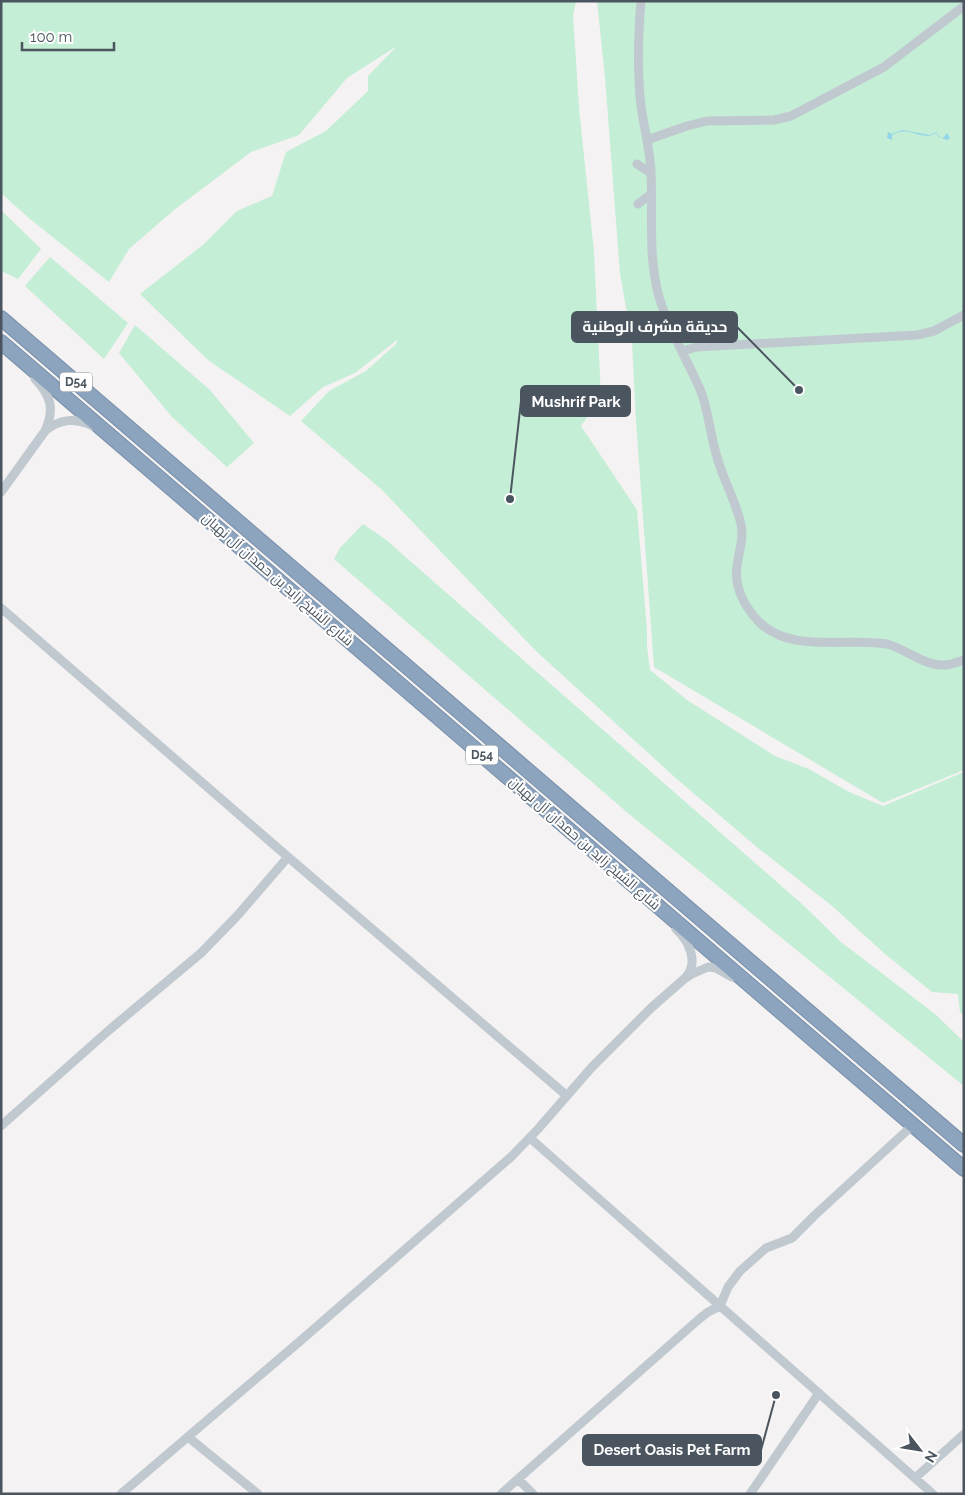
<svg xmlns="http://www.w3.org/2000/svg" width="965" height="1495" font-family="Raleway,Cairo,sans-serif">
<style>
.green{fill:#c4eed5}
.water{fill:#94d6e9}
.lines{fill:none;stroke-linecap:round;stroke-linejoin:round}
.highway-casing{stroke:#788faa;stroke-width:16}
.minor{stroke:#c1c9d0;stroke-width:9}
.highway{stroke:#8da4be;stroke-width:14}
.labels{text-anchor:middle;stroke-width:4;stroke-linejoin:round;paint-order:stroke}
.shield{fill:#fff;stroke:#81888f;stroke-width:1}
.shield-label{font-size:12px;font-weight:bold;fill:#4b555f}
.street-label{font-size:14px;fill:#4b555f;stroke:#fff}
.leader{fill:none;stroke:#4b555f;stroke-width:2}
.callout-dot{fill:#4b555f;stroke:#fff;stroke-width:2}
.callout{fill:#4b555f;stroke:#4b555f;stroke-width:2}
.callout-label{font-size:15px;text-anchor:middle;font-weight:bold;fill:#fff}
</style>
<rect width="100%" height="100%" fill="#f4f2f2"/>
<path class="green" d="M1,1H576L573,15L579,108L594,252L601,397L581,426L637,510L647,630V646L650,670L687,700L775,756L809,769L849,792L883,806L964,772V1016L960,1012L958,994L932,992L885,954L831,905L758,848L678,780L537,652L381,489L301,421L329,391L366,371L397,343V340L355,373L323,387L290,416L208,360L140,294L204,244L237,211L272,196L286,152L326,131L368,91V76L397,46L347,78L299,135L251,152L174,210L129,249L109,282L30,219L1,193Z
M597,1H964V770L883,803L654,667L636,421L632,342L620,273L605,77Z
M1,210L41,249L18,279L1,271Z
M50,257L128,323L104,359L25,286Z
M135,325L210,390L254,443L227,467L172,417L119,353Z
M363,524L385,539L802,904L841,942L935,1014L964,1042V1086L629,814L334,559L340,548Z"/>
<path class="water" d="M902,130L930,135L936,132L940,137L943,138L947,133L950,138L947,140L939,137L936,133C925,141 912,129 900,132C897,132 895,134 892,135V140L887,138L888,132L892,134Z"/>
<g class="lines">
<g class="highway-casing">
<path id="highway" d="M1,318L964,1145
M1,342L964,1169"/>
</g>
<path class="minor" d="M641,1C638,37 637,71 641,106C644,128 650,150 651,172C653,212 648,253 658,293C667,327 686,357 700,389C709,411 710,435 717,457C723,479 734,498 740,520C745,536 739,550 737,566C734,587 745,607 759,622C792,654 846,637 887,644C906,649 924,666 944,665C951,665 957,662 964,660
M647,140L687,126L707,121L774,120L791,116L884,67L964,6
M637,164L651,173
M638,204L651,194
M682,351L697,347L917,335L934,331L964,315
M45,431C61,418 75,418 93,426
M1,492L45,431C55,409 51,396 35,379
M1,608L288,857L566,1095
M676,929C689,941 699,962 686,977
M1,1126L108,1031L201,953L237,916L288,857
M530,1138L933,1494
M188,1437L258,1494
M915,1478L964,1434
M518,1479L533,1494
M121,1494L306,1336L511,1157L538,1129L592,1067L651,1008L684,979L692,974L708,967L716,968L732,977
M501,1494L698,1320L708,1312L720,1306L728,1287L740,1271L766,1248L792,1238L815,1215L913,1125
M750,1494L819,1393"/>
<use href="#highway" class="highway"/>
</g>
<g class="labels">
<g class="shield">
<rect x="60" y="372.5" width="32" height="19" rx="4"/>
<rect x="466" y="745.5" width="32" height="19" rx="4"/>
</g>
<g class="shield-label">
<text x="76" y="386">D54</text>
<text x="482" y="759">D54</text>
</g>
<g class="street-label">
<text transform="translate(278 579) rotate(41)" y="5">شارع الشيخ زايد بن حمدان آل نهيان</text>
<text transform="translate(585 843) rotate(41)" y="5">شارع الشيخ زايد بن حمدان آل نهيان</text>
</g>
</g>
<path class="leader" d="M799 390L737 327M510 499L521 401M776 1395L761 1450"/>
<g class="callout-dot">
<circle cx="799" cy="390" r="5"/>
<circle cx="510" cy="499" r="5"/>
<circle cx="776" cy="1395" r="5"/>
</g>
<g class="callout">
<rect x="572" y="312" width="165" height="30" rx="5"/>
<rect x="521" y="386" width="109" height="30" rx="5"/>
<rect x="583" y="1435" width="178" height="30" rx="5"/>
</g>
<g class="callout-label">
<text x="655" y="332">حديقة مشرف الوطنية</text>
<text x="576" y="407">Mushrif Park</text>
<text x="672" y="1455">Desert Oasis Pet Farm</text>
</g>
<rect width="965" height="1495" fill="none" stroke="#4b555f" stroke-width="5"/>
<g transform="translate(920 1450) rotate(121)" stroke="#ffffff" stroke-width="4" paint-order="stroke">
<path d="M0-4L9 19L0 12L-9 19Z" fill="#4b555f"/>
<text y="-8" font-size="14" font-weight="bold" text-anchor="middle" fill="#4b555f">N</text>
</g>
<path d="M22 42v8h92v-8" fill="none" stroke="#4b555f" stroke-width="2.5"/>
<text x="30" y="42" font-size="15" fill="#4b555f" stroke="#ffffff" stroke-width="4" paint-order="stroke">100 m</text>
</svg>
